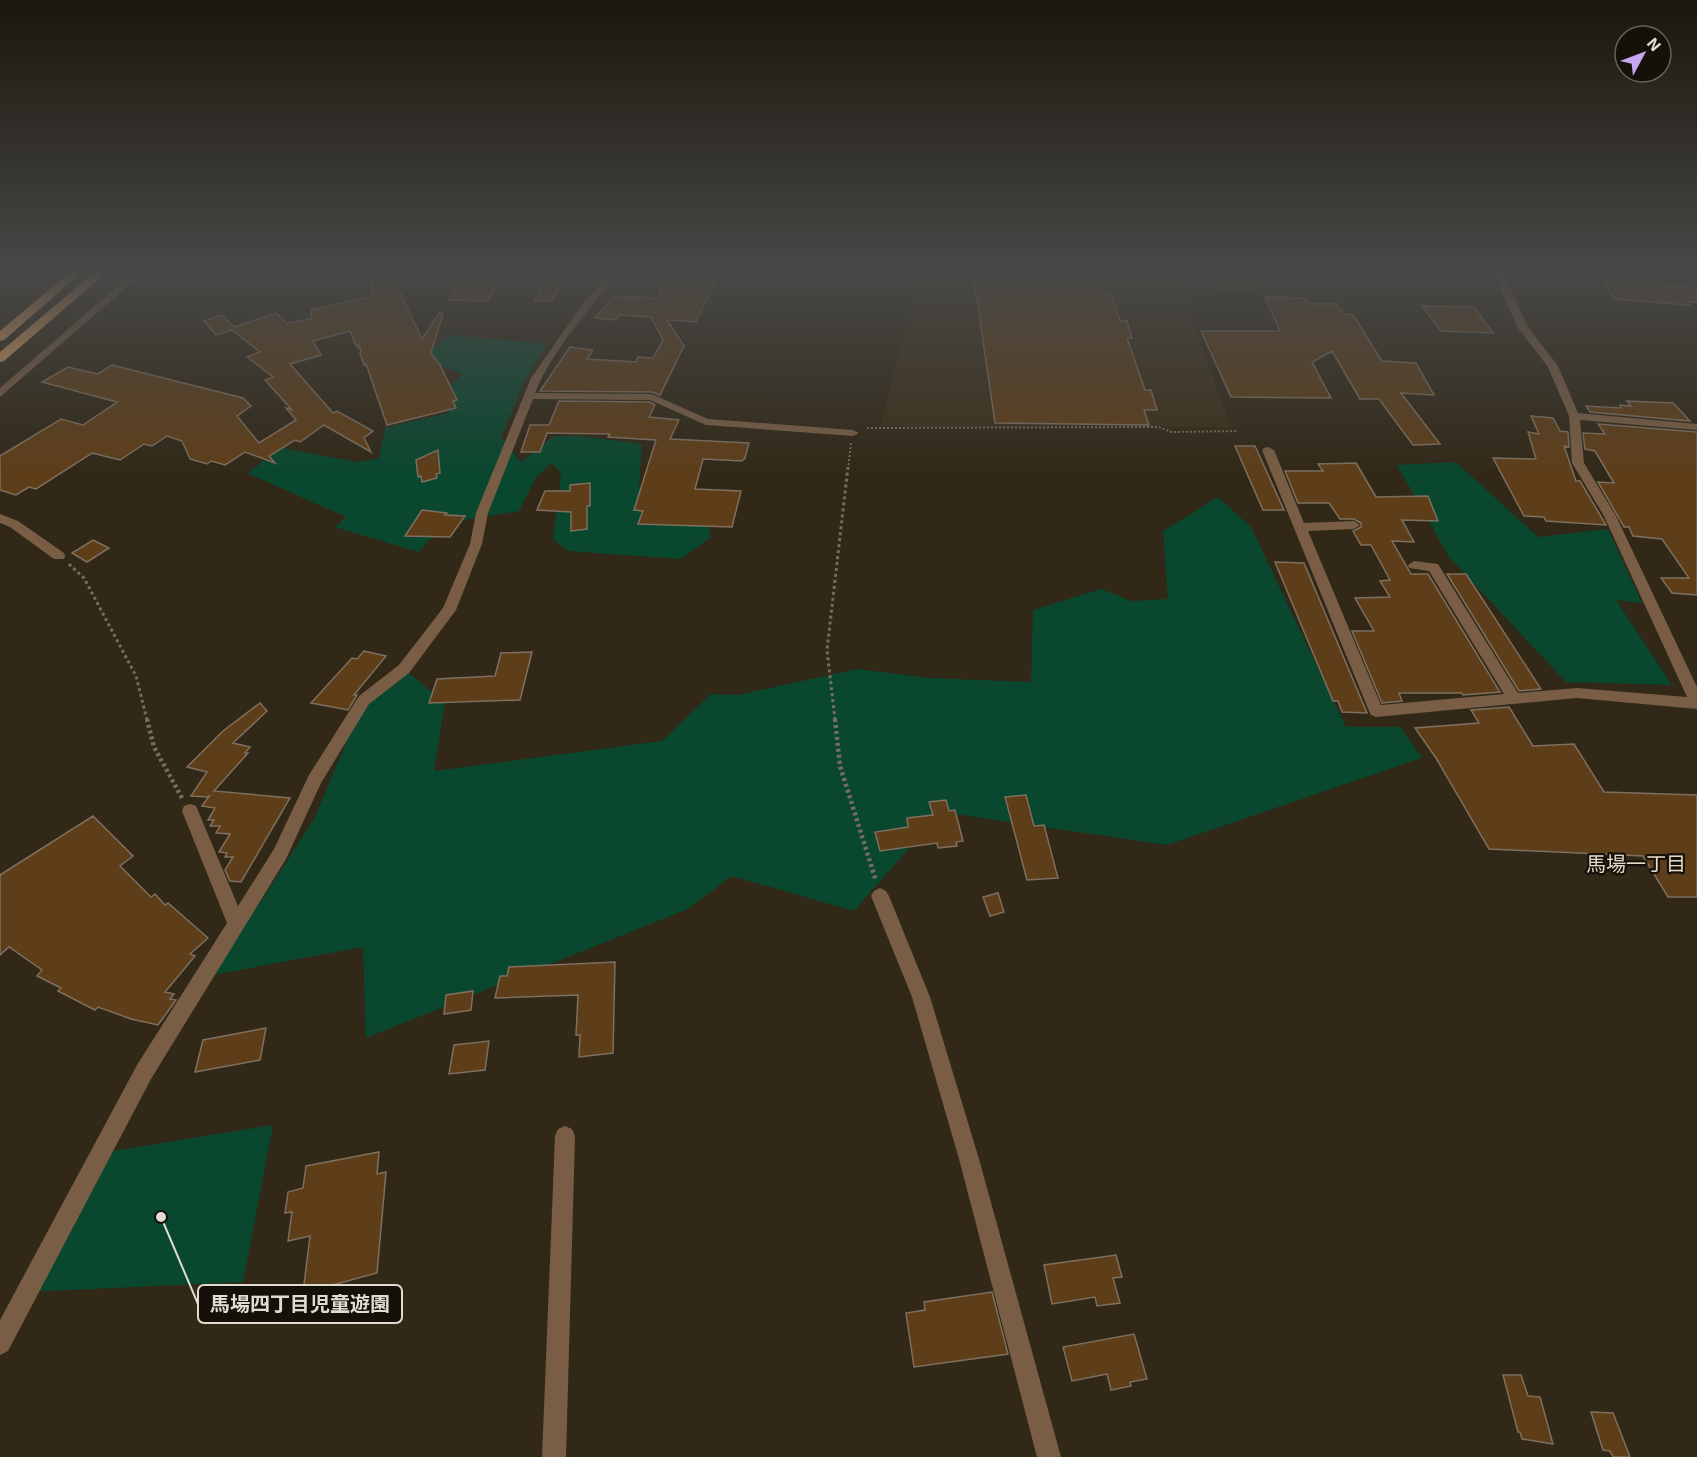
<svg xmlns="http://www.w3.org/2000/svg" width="1697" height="1457" font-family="'Exo 2','Noto Sans JP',sans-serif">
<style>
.built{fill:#3c2f18}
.green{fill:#09472f}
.building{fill:#5e3e19;stroke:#7e6f5f;stroke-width:1.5}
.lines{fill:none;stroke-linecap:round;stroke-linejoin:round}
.path-far2{stroke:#756e5f;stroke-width:2;stroke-dasharray:2 2;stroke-linecap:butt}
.path-far1{stroke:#756e5f;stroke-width:3;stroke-dasharray:3 3;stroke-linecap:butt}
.path{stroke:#756e5f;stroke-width:4.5;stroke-dasharray:3 3;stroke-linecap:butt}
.minor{fill:#795e45;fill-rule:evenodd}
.highway{fill:#e7a463;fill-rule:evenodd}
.labels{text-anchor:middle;stroke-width:4.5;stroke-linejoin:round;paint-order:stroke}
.neighbourhood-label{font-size:20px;fill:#e6dac6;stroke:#15110a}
.leader{fill:none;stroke:#e1dbd0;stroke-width:2}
.callout-dot{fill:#e1dbd0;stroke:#15110a;stroke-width:2}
.callout{fill:#15110a;stroke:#e1dbd0;stroke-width:2}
.callout-label{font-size:20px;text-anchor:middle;font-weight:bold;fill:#e1dbd0}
</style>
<rect width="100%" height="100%" fill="#312817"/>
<path class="built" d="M919,272H1174L1231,427L881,426Z"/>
<path class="green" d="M450,335L547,344L525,380L501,437L521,462L554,436H581L642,444L639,487L705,512L711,537L681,559L568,551L553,539L561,473L551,463L535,479L519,511L446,523L418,552L335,527L346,517L247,473L282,448L357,462L379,458L385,428L449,413V386L463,374L420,359Z
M1456,462L1538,537L1608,529L1642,603L1616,600L1672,685L1566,682L1449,557L1397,465Z
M1218,497L1251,527L1346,727H1400L1422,758L1167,845L941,812L854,911L732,876L688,909L366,1038L363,947L213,975L314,819L364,700L404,669L445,702L434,771L662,741L711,694L738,695L857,669L929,678L1031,682L1033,610L1101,589L1132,601L1168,599L1163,531Z
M273,1125L243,1282L27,1292L101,1153Z"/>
<path class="building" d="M468,272H503L488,301L449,300Z
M550,272H567L552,301H535Z
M670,272H720L696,322L667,320L684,346L660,395L652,392L540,391L570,347L593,350L587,359L636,362L638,357L653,358L663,340L651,317L619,315L615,320L595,318L614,296L657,298Z
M973,272L1099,273L1106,295L1111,294L1120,321H1127L1132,338H1127L1145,390H1151L1157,410H1144L1149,425L995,423Z
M1211,272H1249L1257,288H1218Z
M384,276H392L422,339L440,312L443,314L431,353L440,365L457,400L453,401L456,408L387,425L366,364L364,365L360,354L361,348H358L359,345L356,346L350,331L313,341L321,355L290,364L333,413L337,411L373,431L364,438L371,452L324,425L300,442L295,440L269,456L275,463L245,452L225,465L211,461L207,464L190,459L182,441L167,436L152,446L144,444L120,460L92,453L36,489L29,487L16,495L0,490V456L61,419L83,425L117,402L42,382L68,367L98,374L112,365L243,398L251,406L237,416L259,443L296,420L286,408L292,410L265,380L273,377L247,357L260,352L232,330L216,335L204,321L222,315L234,327L276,313L287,323L311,319V310L373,296L370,279Z
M1602,281L1697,288V302H1687L1690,305L1615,299Z
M1265,297L1305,298L1308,304H1336L1344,314L1353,315L1382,361L1416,363L1434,395L1401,393L1440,444L1413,445L1379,399H1360L1332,351L1312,362L1331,398L1231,397L1201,331H1280Z
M1422,306L1474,307L1493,333L1441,331Z
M559,401L650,402L655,405L649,417L679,420L670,439L749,443L745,458L742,461L703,459L695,489L741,491L732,527L638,524L643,511L634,510L656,440L608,437L610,434L547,433L540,452H521L530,425H549Z
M1627,401L1673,403L1690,421L1590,412L1586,406L1621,408L1620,405L1631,406Z
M1531,416L1553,418L1560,431L1568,432L1569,447L1564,446L1576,481H1580L1606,525L1546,521L1544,517L1524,516L1493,458L1536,459L1528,432L1539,434Z
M1598,424L1697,432V595L1672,593L1661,578H1689L1662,539L1633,536L1629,527H1624L1598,482L1614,483L1595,451L1585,449L1583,433L1605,434Z
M1235,446H1255L1284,510H1263Z
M438,450L440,473L436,474L437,478L422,482L421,476L418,477L416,460Z
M1356,463L1376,497L1428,496L1438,521L1402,520L1414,542L1392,541L1411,574H1428L1500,692L1463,695L1462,693H1399L1402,701L1382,703L1352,631H1374L1355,598L1390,597L1380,581L1390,580L1371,545H1361L1353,531L1361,527V523L1354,519H1340L1329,503H1298L1285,471H1323L1318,464Z
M590,483V506H587V529L571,531V512L537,510L545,491H570V485Z
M422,510L447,513L445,515L465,516L450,537L405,536Z
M93,540L109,548L87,562L72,553Z
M1275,562L1304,563L1367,713L1342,712L1338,701H1333Z
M1447,574H1466L1541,689L1519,691Z
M364,651L386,656L354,695H357L348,710L311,703L352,658L357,659Z
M532,652L520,700L429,703L437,679L495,676L501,653Z
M260,703L267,711L233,743L250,747L245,753H248L214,791L290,798L241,882L230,881L225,870L233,857H225L227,853L219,852L230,834L216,833L220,826H210L214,820H208L215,808L202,806L210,795L208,797L191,796L207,772L187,767L223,731Z
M1509,707L1533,746L1574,744L1604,792L1697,795V897H1668L1643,856L1489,849L1436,758L1415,728L1479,723L1471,710Z
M1026,795L1034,826L1044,825L1058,878L1027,880L1005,797Z
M946,800L949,811L955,810L963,841L956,842L957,846L938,848L937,843L880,851L875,832L908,827L907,818L933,815L929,802Z
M93,816L133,856L120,866L151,897L155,894L165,905L168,903L208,938L190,954L195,956L165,992L174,994L170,999L176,1000L158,1025L131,1019L98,1007L95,1010L58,991L61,988L37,976L42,970L9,947L0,955V875Z
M998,893L1004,912L990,916L983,897Z
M615,962L613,1053L579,1057L580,1035H576L578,995L495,998L500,976H507L509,967Z
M473,991L471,1010L444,1014L446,995Z
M266,1028L260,1060L195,1072L203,1040Z
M489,1041L485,1070L449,1074L454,1045Z
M379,1152L377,1174L386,1172L377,1273L303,1293L310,1236L288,1241L292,1212L285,1213L288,1192L303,1188L306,1166Z
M1116,1255L1122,1277L1113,1278L1120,1303L1097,1306L1095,1297L1052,1304L1044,1265Z
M992,1292L1008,1354L914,1367L906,1313L925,1310L924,1302Z
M1134,1334L1147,1379L1130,1382L1131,1386L1111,1390L1107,1374L1072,1381L1063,1347Z
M1503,1375H1521L1528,1396L1540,1397L1553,1444L1522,1439L1520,1432H1518Z
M1591,1412L1613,1413L1630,1457H1613L1610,1451L1603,1450Z"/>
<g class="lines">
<path class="path-far2" d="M867,428L1158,427L1172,432L1237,431
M848,469L851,443"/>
<path class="path-far1" d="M69,564L84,578L136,676L147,720
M835,720L827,650L848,467"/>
<path class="path" d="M147,719L154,747L182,798
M835,719L840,766L876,881"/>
<path class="minor" d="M134,272H144L0,397V388Z
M610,272H619C590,310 553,348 535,393L652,394L708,419L853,430L859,433L853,436L706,425L650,400L533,399L488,513L482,544L456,610L409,673L369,704L321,783L286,859L151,1079L8,1351L0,1355V1320L137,1065L227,923L182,811L184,806L190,804L196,806L238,906L274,849L309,775L359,696L399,665L443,608L470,544L476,513L531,378L579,309Z
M1493,272H1502L1528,327L1558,366L1578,413L1697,424V430L1580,420L1584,463L1616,516L1697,687V709L1577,698L1376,717L1371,715L1369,711L1262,450L1264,448L1268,447L1274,450L1304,523L1354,521L1360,525L1354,529L1308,531L1381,705L1504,694L1429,571L1409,568L1408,565L1414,561L1438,564L1518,693L1577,688L1687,697L1604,516L1572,463L1569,416L1548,367L1518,328Z
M1691,272H1697V277Z
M0,514L18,521L64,553L65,556L64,559H54L10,527L0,523Z
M880,888L886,891L889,896L930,997L979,1159L1061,1457H1037L959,1159L912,997L871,896L874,891Z
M565,1126L572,1129L575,1136L566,1457H542L555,1136L558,1129Z"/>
<path class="highway" d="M70,272H82L4,340L0,341V331Z
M95,272H107L4,361L0,362V352Z"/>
</g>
<linearGradient id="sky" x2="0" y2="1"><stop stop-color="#1b160d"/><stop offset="0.57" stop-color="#484847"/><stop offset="1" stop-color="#484847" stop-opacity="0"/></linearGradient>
<rect width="1697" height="476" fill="url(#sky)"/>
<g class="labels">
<g class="neighbourhood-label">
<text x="1636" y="871">馬場一丁目</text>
</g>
</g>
<path class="leader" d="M161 1217L198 1304"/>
<circle class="callout-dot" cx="161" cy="1217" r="6"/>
<rect class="callout" x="198" y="1285" width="204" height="38" rx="6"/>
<g class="callout-label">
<text x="300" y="1311">馬場四丁目児童遊園</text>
</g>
<g transform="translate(1643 54) rotate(49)"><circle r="28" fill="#15110a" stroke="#676259" stroke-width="1.5"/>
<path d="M0-4.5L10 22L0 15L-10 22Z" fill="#c6a6f0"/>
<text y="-9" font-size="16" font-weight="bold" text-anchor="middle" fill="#e1dbd0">N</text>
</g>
</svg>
